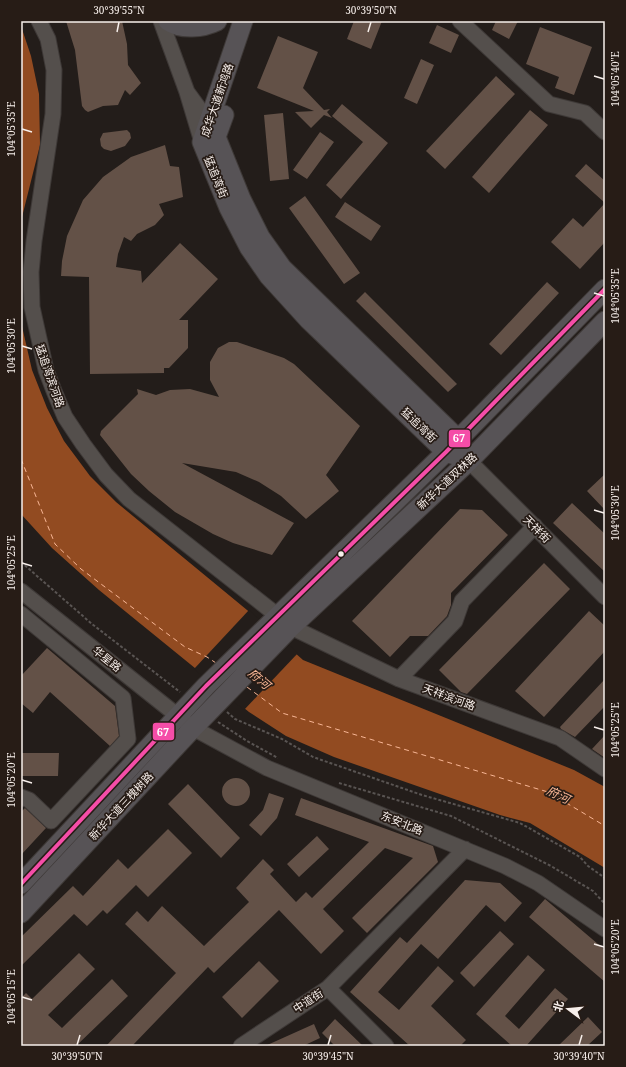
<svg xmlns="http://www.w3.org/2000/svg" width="626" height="1067" font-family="'Noto Serif','Noto Sans SC',serif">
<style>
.water{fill:#924b21}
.pier{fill:#231d1a}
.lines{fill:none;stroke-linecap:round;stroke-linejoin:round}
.ferry{stroke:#f8b695;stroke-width:1;stroke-dasharray:5 4;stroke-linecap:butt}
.building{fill:#635147}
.minor-casing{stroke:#3e3937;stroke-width:17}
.major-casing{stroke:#3e3937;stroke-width:21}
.path{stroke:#595452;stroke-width:2;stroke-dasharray:3 2;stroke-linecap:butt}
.minor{stroke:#544f4c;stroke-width:15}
.major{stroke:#575356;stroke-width:19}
.bus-1-casing{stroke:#271c16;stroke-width:7}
.bus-1{stroke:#f54da8;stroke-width:4}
.ticks{fill:none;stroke:#f7efeb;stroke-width:1.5}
.bus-dot{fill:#f7efeb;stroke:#271c16;stroke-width:1.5}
.labels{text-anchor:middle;stroke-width:3.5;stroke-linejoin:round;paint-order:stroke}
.street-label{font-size:11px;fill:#f7efeb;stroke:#271c16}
.water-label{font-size:12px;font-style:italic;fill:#f8b695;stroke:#271c16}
.line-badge{stroke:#271c16;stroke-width:1.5}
.badge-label{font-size:11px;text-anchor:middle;font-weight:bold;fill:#fff}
.neatline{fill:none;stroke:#f7efeb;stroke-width:1.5}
.ticks-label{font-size:10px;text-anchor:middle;fill:#f7efeb}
</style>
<rect width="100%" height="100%" fill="#231d1a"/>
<path class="water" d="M21,26L31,56L39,94L40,145L21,221Z
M21,322L32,370L47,408L64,441L90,476L116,502L247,610L303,660L574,770L605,787V868L530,823L500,815L334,757L286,736L249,712L99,590L52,548L21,514Z"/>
<path class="pier" d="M249,610L298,653L244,710L194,669Z"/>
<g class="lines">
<path class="ferry" d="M21,459L55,544L81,569L185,647L207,657L216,663
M247,687L282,713L548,792L605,826"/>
</g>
<path class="building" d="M66,21H122L127,44L128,65L141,83L130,95L125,90L118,105L103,106L88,112L85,110L82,106L75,50Z
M354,21H382L371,49L347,39Z
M496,21H518L509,39L492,30Z
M437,25L459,35L451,53L429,43Z
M540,27L592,47L574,95L555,88L559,77L526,64Z
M278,36L318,52L303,88L324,110L330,109L327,112L332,118L324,115L311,128L295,112L314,111L257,88Z
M421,59L434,65L417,104L404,98Z
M496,76L515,94L445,169L426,151Z
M342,104L388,143L341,199L326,185L363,142L332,116Z
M530,110L548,125L489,193L472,177Z
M283,113L289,179L270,181L264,115Z
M127,130L130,133L131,138L125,146L111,151L104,149L101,146L100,139L103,133Z
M320,132L334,142L307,179L293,170Z
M165,145L170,166L179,167L183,197L159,204L164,215L155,225L137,234L131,241L124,237L118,254L116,267L141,271L142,283L180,243L218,279L179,320H188V348L169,368H164V373L90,374L89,277L61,276L62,261L67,236L83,200L103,177L131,157Z
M586,164L605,181V242L580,269L551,242L573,218L583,227L605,203L575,176Z
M305,196L360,273L344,284L289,208Z
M345,202L381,226L371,241L335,217Z
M547,282L559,293L501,355L489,344Z
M365,292L457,384L448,392L356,301Z
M229,342H237L284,358L294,364L360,426L326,475L339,491L306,519L281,496L259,482L236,472L182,463L294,523L272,555L233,543L213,534L175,512L149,491L131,474L100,435L101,431L138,394L137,389L156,395L170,390L190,389L219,397L210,380V362L218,348Z
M605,474V510L587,491Z
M572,503L605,534V572L553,523Z
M460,509L482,510L508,535L451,593V605L447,616L428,636H410L390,657L352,621Z
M544,563L570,589L467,694L461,692L439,670Z
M589,611L605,626V651L544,717L515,691Z
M47,648L115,706L119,736L110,746L50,692L33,713L21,703V676Z
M605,679V706L575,737L561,729L560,727Z
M605,735V758L592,749Z
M21,753H59L58,776H21Z
M222 792a14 14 0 1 1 28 0a14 14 0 1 1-28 0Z
M188,784L240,838L221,858L168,804Z
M269,793L284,798L277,818L261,836L249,825L263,810Z
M301,798L433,846L438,862L367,933L352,918L413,858L385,848L323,909L344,931L321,954L279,910L214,973L208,967L132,1046H106L176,973L125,924L137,911L148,922L162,906L204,946L249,902L236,888L263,859L274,870L270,874L296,902L306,892L312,898L369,842L295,815Z
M25,808L46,828L21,855V812Z
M168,829L192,853L148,897L136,885L107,914L103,910L87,926L74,914L21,966V937L73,886L83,896L118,859L128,869Z
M317,836L329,849L299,877L287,864Z
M465,880L500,883L522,903L505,922L486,905L438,959L421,944L378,992L399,1010L438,966L454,981L431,1006L466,1040L460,1046H410L350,992L400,937L407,943Z
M545,899L605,950V982L529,917Z
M500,931L514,944L474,987L460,973Z
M79,953L95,969L48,1015L62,1028L112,979L128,996L76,1046H21V998L26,993L32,999Z
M528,955L545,970L505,1016L519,1029L555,988L568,999L526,1046H512L476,1014Z
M259,961L279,981L242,1018L222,997Z
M588,1017L602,1032L587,1046H558Z
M335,1019L363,1046H335L322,1033Z
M314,1024L320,1038L303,1046H265Z"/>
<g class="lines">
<g class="minor-casing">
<path id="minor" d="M39,21L48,39L54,70L53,114L34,241L31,272L32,307L46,370L54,391L65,417L83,444L106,475L129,499L278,616
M161,21L187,92L202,142L216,137L209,122L187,92
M460,21L549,104L585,113L605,132
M469,461L605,597
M21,591L193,728L267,768L505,866L538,883L605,929
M21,614L123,698L128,739L51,821L29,800L21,797
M291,627L399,679L560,738L605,769
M399,679L455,621L462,601L535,526
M328,988L386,1046
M241,1046L328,988L465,849"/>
</g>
<g class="major-casing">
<path id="major" d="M168,21C181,30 203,28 217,21
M243,21L202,142L229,208L249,247L269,276L309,320L446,452L458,456
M224,115L216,137L241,199L260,237L282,268L458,439L464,451
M21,884L206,686L446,452L605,289
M21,913L193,728L291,627L469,461L605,321"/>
</g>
<path class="path" d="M21,562L92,624L180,692
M227,712L235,719L282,739L313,757L422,795L520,823L580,857L588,866L605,878
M218,722L247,741L278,758
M339,783L451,816L551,866L593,891L605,904"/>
<use href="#minor" class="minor"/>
<use href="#major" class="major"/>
<g class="bus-1-casing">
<path id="bus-1" d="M21,884L206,686L446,452L605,289"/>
</g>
<use href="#bus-1" class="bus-1"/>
</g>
<path class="ticks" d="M117,32L119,22M368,32L371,22M594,76L604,79M22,129L32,132M594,293L604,296M22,346L32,349M594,510L604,513M22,563L32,566M594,727L604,730M22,780L32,783M594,944L604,947M22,997L32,1000M77,1045L80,1035M328,1045L331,1035M579,1045L582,1035"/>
<circle class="bus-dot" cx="341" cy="554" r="3.5"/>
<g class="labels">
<g class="street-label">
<text transform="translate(217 100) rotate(-71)" y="4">成华大道新鸿路</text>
<text transform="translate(216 177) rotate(68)" y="4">猛追湾街</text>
<text transform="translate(50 376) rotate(71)" y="4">猛追湾滨河路</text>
<text transform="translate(419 425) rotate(44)" y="4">猛追湾街</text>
<text transform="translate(447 481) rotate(-43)" y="4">新华大道双林路</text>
<text transform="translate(537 529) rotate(45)" y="4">天祥街</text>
<text transform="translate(107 659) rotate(39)" y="4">华星路</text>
<text transform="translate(449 697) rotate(20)" y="4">天祥滨河路</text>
<text transform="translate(121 806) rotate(-47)" y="4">新华大道三槐树路</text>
<text transform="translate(402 823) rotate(22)" y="4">东安北路</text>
<text transform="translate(308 1001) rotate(-33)" y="4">中道街</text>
</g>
<g class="water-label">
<text transform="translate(259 679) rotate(41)" y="4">府河</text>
<text transform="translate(558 795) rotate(25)" y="4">府河</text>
</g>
</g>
<g class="line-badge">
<rect x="448" y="429" width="23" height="19" rx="4" fill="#f54da8"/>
<rect x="152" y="722" width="23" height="19" rx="4" fill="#f54da8"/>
</g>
<g class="badge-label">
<text x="459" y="442">67</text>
<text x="163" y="736">67</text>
</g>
<rect width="626" height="1067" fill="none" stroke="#271c16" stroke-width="44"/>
<g transform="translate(568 1009) rotate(286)" stroke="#271c16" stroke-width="3" paint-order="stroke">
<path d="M0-3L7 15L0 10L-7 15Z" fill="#f7efeb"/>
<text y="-6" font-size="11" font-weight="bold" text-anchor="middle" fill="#f7efeb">北</text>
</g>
<rect x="22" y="22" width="582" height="1023" class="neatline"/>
<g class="ticks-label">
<text x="119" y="14">30°39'55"N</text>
<text x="371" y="14">30°39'50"N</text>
<text transform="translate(615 79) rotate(-90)" y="4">104°05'40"E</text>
<text transform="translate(11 129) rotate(-90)" y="4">104°05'35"E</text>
<text transform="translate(615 296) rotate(-90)" y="4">104°05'35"E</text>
<text transform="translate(11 346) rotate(-90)" y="4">104°05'30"E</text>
<text transform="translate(615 513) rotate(-90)" y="4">104°05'30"E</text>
<text transform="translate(11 563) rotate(-90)" y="4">104°05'25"E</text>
<text transform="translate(615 730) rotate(-90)" y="4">104°05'25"E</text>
<text transform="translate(11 780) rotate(-90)" y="4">104°05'20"E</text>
<text transform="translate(615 947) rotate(-90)" y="4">104°05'20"E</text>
<text transform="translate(11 997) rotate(-90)" y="4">104°05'15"E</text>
<text x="77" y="1060">30°39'50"N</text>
<text x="328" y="1060">30°39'45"N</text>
<text x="579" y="1060">30°39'40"N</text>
</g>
</svg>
